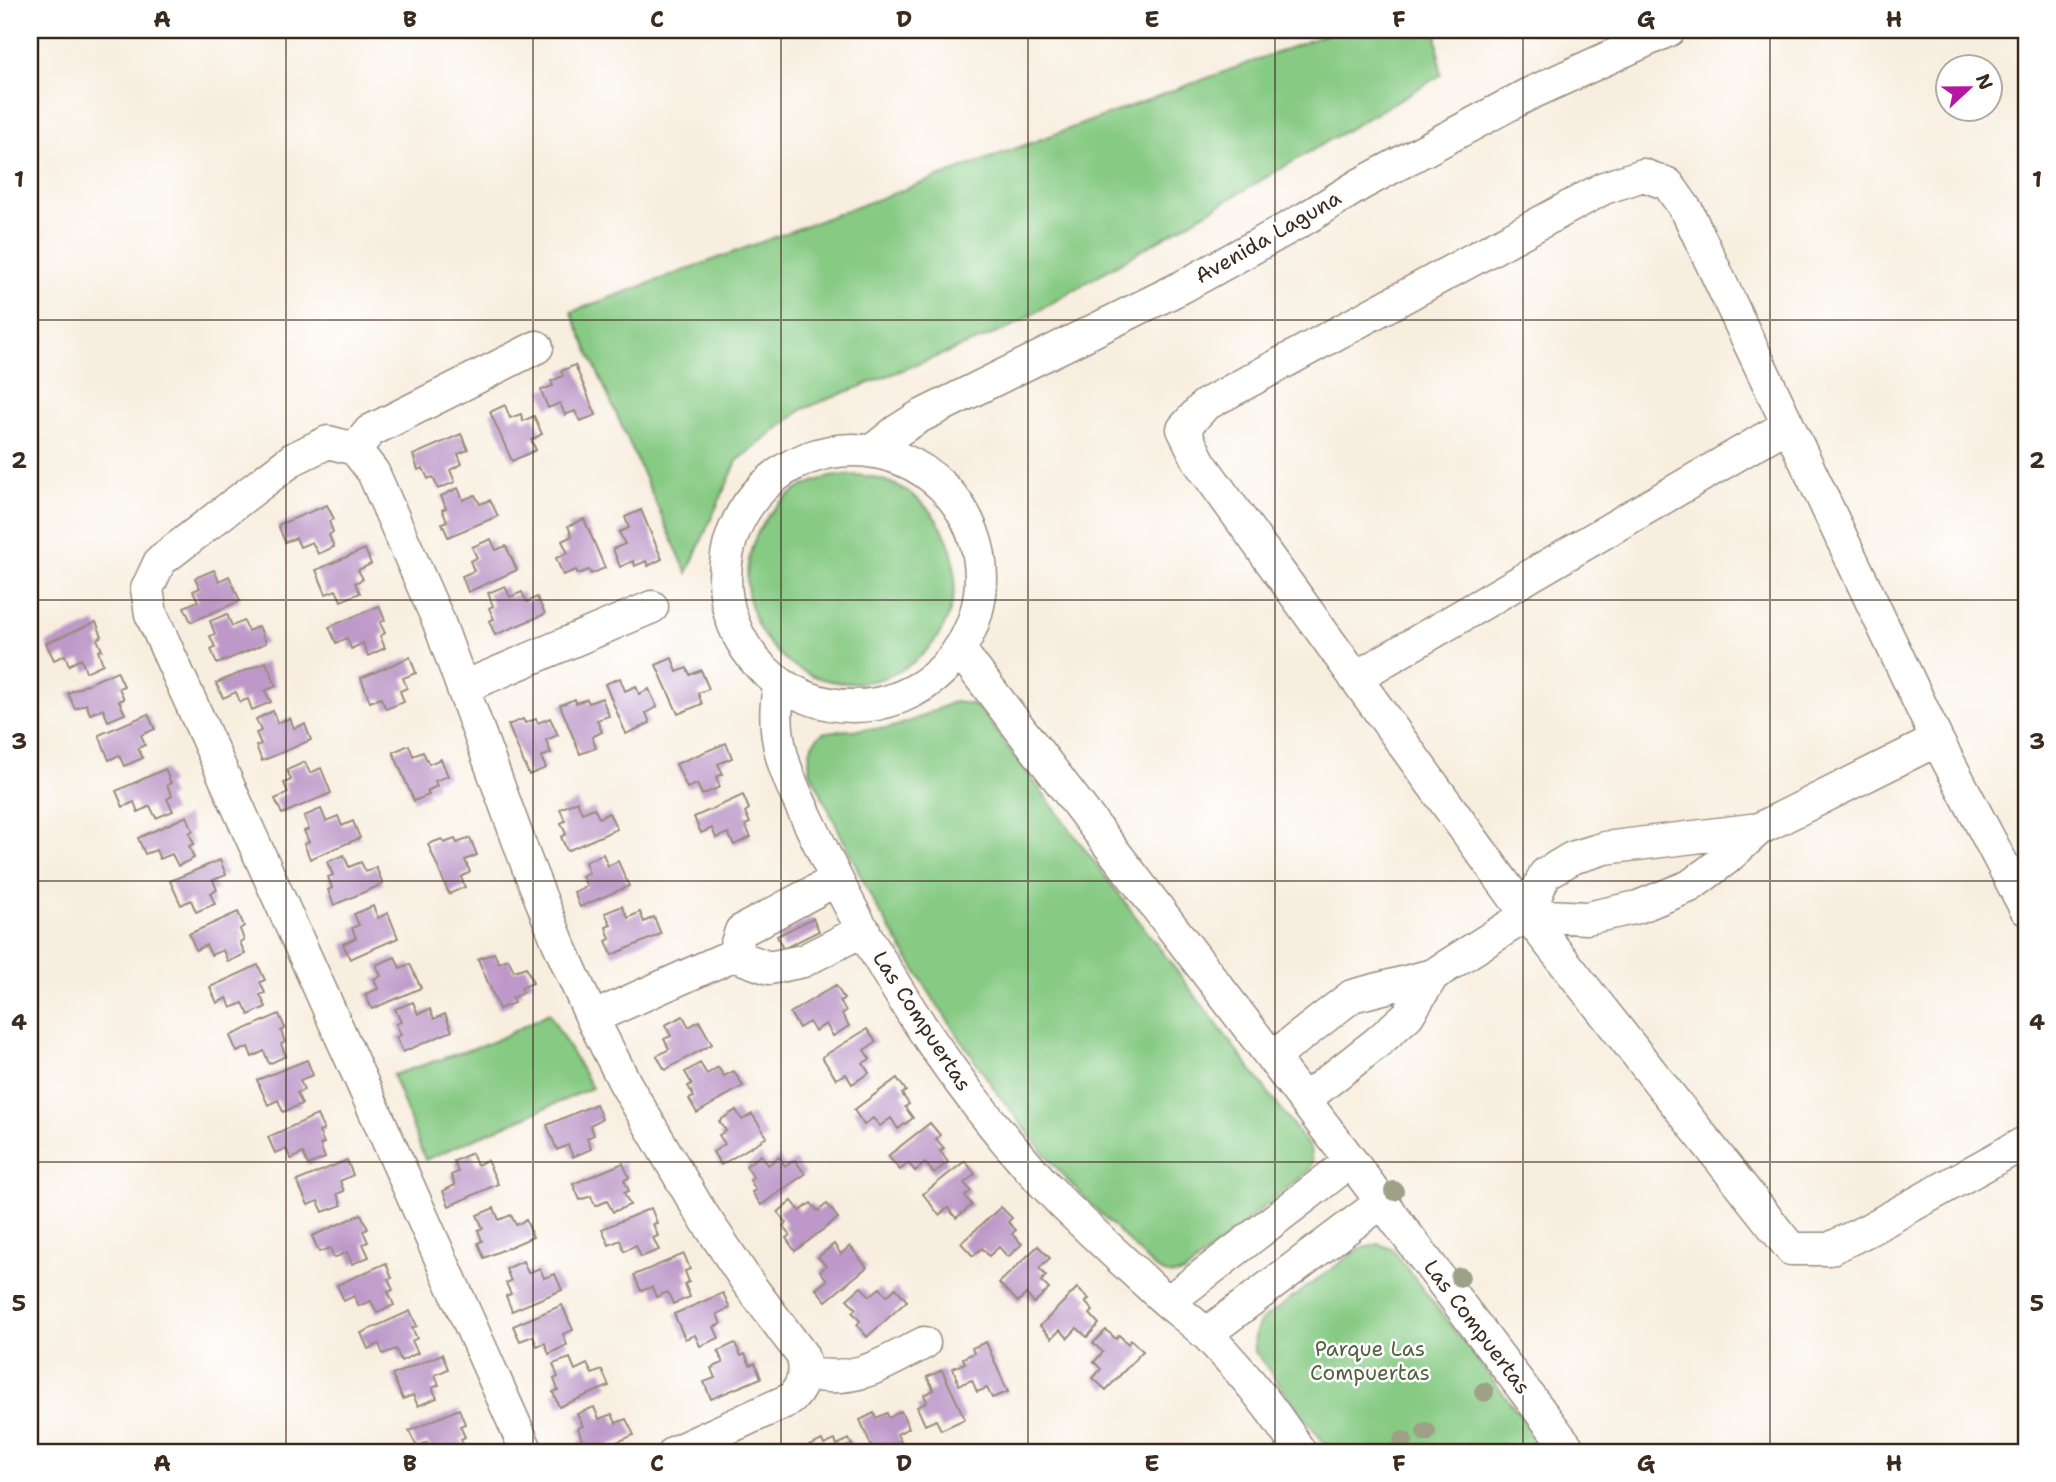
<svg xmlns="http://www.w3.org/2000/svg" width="2056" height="1482" font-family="'Shantell Sans',sans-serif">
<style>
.green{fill:#86ca83;stroke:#607a50;stroke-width:2}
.building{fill:#bd98c8}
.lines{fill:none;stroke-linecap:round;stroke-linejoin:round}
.street-casing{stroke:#9a8c7e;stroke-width:35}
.street{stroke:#fff;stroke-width:32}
.tree{fill:#9ea188}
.grid{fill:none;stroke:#3b2a1e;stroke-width:2;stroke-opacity:0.55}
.labels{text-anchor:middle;stroke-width:5;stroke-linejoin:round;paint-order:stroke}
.street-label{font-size:21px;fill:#3b2a1e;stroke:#fff}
.park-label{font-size:21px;fill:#556241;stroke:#fff}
.neatline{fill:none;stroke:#3b2a1e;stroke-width:2.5}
.grid-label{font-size:23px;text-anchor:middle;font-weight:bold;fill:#3b2a1e}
</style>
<rect width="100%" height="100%" fill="#fff"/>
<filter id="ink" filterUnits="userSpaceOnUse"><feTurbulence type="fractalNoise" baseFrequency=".0143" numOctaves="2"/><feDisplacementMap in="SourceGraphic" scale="14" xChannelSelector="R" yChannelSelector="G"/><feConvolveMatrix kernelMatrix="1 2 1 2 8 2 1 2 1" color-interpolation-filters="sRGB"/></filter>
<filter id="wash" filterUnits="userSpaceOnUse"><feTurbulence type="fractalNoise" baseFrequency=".00686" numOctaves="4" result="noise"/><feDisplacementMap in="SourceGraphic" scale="28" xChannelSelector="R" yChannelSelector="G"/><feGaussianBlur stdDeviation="1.57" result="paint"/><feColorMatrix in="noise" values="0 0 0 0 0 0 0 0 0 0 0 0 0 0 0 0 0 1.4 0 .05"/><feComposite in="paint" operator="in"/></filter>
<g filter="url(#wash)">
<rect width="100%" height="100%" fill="#f8eedf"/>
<path class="green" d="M1338,30H1436L1441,75L1007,329L803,409L737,461L687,573L571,312Z
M747 579a104 104 0 1 1 208 0a104 104 0 1 1-208 0Z
M954,702L972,704L980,710L1310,1148L1312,1163L1308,1171L1184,1273C1172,1276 1164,1275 1154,1267L1069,1182L1043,1152L995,1090L934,1000L873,901L810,771C808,757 809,742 823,733C831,729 875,730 888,728C912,723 932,711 954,702Z
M549,1013L592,1088L425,1160L393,1075L495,1041Z
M1379,1244L1392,1249L1548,1452H1331L1255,1352C1254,1340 1254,1330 1262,1320L1359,1249Z"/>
<g id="blocks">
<path class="building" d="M575,365L596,415L580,421L575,411L565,415L560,403L548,408L541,390L553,386L551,381L563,376L561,371Z
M505,405L510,418L521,414L523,421L534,416L542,434L531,440L536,450L512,461L490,412Z
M461,434L468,450L458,454L462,464L450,470L455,482L438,489L433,477L428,479L423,468L418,470L413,455Z
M458,488L463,500L475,495L480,504L490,500L498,516L448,537L442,523L447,521L442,510L446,508L441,496Z
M327,505L334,519L329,521L333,532L329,535L334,547L318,554L312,542L300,547L296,538L285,542L278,525Z
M641,510L662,559L648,566L646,561L635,566L633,561L620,567L613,549L625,544L619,532L629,528L625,517Z
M584,519L605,568L591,574L589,570L578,574L576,570L563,575L556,558L568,553L562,541L572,536L568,526Z
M491,539L496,550L506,546L517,570L468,592L462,576L474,571L470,561L477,558L472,547Z
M365,549L371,564L358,570L363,579L355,583L360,593L341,601L336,590L326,594L316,570Z
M214,570L219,581L229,576L240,601L191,622L184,607L198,601L193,591L200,588L195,578Z
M505,586L510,597L522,592L527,602L537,597L545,614L495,635L489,621L494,619L489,608L493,606L488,593Z
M379,606L385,620L380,623L385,633L380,636L385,648L368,656L363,643L351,649L347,638L336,643L329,627Z
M227,614L232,626L244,621L248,631L259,626L266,643L217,664L211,649L215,647L210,636L215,634L210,621Z
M96,622L102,636L97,639L102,650L98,651L103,664L86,672L81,659L69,665L65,655L54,660L46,643Z
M410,657L416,673L403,678L407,688L400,691L404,702L386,709L381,698L370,702L361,678Z
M672,658L677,672L687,668L690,675L701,670L709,689L698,693L702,704L678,714L656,665Z
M266,662L276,686L265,691L271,702L252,710L248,699L240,702L236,692L223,698L216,683Z
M117,671L124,686L119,688L124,699L119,701L125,714L108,721L103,709L90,714L86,704L75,709L68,693Z
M620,678L625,691L636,686L639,694L649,689L657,707L646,713L650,723L626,734L605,684Z
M602,698L609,716L597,720L602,732L592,737L596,748L580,754L560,705L575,699L576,703L587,699L589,703Z
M273,711L277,723L290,718L294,728L305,724L311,740L262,761L256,746L261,744L256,733L261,731L256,719Z
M148,714L155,729L141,735L145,745L138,748L143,758L124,766L119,755L109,760L99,735Z
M550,718L558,735L546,740L551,753L541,757L546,768L529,775L508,725L523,719L525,723L536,719L538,723Z
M726,743L732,758L718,764L723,774L716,777L720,787L702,795L697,784L687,788L676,764Z
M409,745L413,756L423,752L429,764L441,759L448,776L435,781L437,786L427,791L429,795L414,801L393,752Z
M305,762L310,773L321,768L331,793L282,814L275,799L288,793L284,783L291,780L287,770Z
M165,769L171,783L167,785L172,796L167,799L173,811L156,818L150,806L138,812L134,802L123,807L116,791Z
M743,795L749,809L745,812L750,823L745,825L751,837L734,845L728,833L716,838L712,828L701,833L694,817Z
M577,801L582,813L594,808L599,818L609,813L617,829L567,851L561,837L566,834L561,823L565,821L560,809Z
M321,809L326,821L338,816L342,826L353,821L360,838L310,859L304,844L309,842L304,831L309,829L304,816Z
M187,816L193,831L189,833L194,844L189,846L194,858L178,866L172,854L160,859L156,850L145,854L138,838Z
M470,838L477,855L465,860L470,872L461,877L465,887L449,894L428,844L442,839L444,843L455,839L457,843Z
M603,854L608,866L618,861L629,886L580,907L574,892L587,886L582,876L589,873L585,862Z
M344,855L349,867L361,862L366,872L376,867L383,884L334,905L328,890L332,888L328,877L333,875L327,862Z
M220,860L226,875L213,880L217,890L210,893L215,904L196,912L191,900L181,905L170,881Z
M373,906L378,918L388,913L398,938L350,959L343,944L356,938L352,928L359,925L354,914Z
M622,906L628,918L640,912L644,922L654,917L661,934L612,955L606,941L610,939L606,927L611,925L605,913Z
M238,912L244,926L240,929L244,940L240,942L245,954L228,962L223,950L211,955L206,945L196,950L189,934Z
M813,918L819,931L783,949L777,936Z
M494,953L499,963L508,959L514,971L526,967L533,983L521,988L523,993L512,998L514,1003L499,1009L478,959Z
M395,957L400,968L410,964L421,988L372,1009L365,994L378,989L374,979L381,976L376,965Z
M258,965L265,980L260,982L265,993L260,995L266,1007L249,1015L243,1003L231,1008L227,998L217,1003L210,987Z
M836,985L844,999L840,1001L846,1011L842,1014L849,1026L833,1036L826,1024L815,1031L809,1022L799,1028L790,1013Z
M413,1002L418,1014L430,1009L434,1019L445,1014L452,1031L403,1052L396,1037L401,1035L396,1024L401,1022L395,1009Z
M279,1014L285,1028L281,1031L285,1042L281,1044L286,1056L269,1064L264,1051L252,1057L248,1047L237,1052L230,1036Z
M683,1016L689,1027L699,1021L712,1044L665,1070L657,1056L669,1049L664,1039L671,1036L665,1025Z
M867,1029L876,1042L864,1050L870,1059L863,1063L869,1073L852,1084L846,1074L836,1079L822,1057Z
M307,1060L313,1075L300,1080L304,1090L297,1093L302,1104L283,1112L278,1100L268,1105L257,1080Z
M700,1063L707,1074L718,1067L724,1076L734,1071L743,1086L697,1113L689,1099L694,1097L688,1086L692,1084L685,1072Z
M897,1078L906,1091L902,1094L909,1104L905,1107L913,1118L898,1129L891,1118L880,1126L873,1118L864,1125L854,1110Z
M596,1104L602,1119L590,1125L594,1135L587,1138L591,1149L573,1157L568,1145L557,1150L547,1125Z
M736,1110L742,1120L752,1114L767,1137L721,1165L713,1152L725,1144L719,1135L726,1131L719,1121Z
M317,1115L324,1130L319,1132L324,1143L320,1145L325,1158L308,1165L303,1153L291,1159L286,1149L275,1153L268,1137Z
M930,1123L940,1135L936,1139L944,1148L940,1151L948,1162L934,1173L925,1163L915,1171L908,1163L900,1170L888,1156Z
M472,1153L477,1165L487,1160L498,1184L449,1206L443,1191L455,1185L451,1175L458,1172L454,1161Z
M761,1155L768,1165L779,1157L785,1166L795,1160L805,1174L761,1205L752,1192L756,1190L750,1180L753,1177L746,1166Z
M347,1160L353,1175L340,1181L344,1191L337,1194L342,1205L323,1212L318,1201L308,1205L297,1181Z
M965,1161L975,1174L964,1183L971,1191L965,1196L972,1205L956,1218L948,1208L939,1215L923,1194Z
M623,1163L629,1178L624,1180L629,1191L624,1193L630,1205L613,1212L607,1201L595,1206L591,1196L580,1200L573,1184Z
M792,1201L800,1211L811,1203L818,1211L827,1204L838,1218L795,1251L786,1238L790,1235L783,1226L786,1223L778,1212Z
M1001,1207L1012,1218L1008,1222L1016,1230L1012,1234L1022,1244L1008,1257L999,1247L989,1256L982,1248L973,1256L961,1243Z
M494,1208L499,1220L511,1215L516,1225L526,1220L533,1237L484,1258L478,1243L482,1241L478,1230L483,1228L477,1215Z
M651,1208L657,1223L653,1224L658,1236L653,1238L659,1250L641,1257L636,1245L624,1251L620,1240L609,1245L602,1229Z
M361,1214L368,1229L363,1231L368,1242L363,1244L369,1257L352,1264L347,1252L334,1258L330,1248L319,1252L312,1236Z
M834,1244L841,1254L850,1246L867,1267L826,1301L816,1289L827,1280L820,1271L826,1266L818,1257Z
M1038,1246L1050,1258L1039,1268L1046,1276L1041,1281L1049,1289L1034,1303L1026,1294L1018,1302L999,1283Z
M684,1254L690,1269L685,1271L689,1282L685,1284L690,1297L673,1304L668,1292L656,1297L652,1287L641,1291L634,1275Z
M523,1261L528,1273L540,1268L544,1278L555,1274L562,1290L512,1311L506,1296L511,1294L506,1283L511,1281L506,1269Z
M386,1263L392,1278L388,1279L393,1290L388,1292L394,1305L377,1313L371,1301L359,1306L354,1296L344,1301L337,1285Z
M861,1287L870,1296L880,1288L887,1296L896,1288L907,1301L867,1337L857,1325L860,1321L852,1312L856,1309L847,1299Z
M1077,1288L1089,1299L1085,1302L1093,1311L1090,1314L1099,1324L1087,1337L1077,1328L1068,1338L1060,1330L1052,1338L1040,1326Z
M723,1293L730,1308L717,1314L721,1324L714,1327L719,1338L700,1346L695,1335L685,1339L674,1314Z
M562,1305L573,1330L563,1334L567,1345L549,1354L545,1343L537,1346L533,1336L520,1341L513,1326Z
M410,1311L417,1326L412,1328L417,1338L412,1341L418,1353L401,1361L396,1349L383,1354L379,1344L368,1349L361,1333Z
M1106,1330L1116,1339L1119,1335L1128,1344L1131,1340L1143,1351L1106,1390L1093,1378L1101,1369L1094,1362L1103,1352L1093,1343Z
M986,1342L1008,1392L992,1398L987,1388L977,1392L972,1380L959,1385L953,1368L965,1363L963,1358L974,1353L972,1348Z
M735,1343L741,1356L745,1354L750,1365L755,1363L761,1378L711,1399L704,1382L715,1378L711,1368L723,1363L718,1351Z
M442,1354L448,1369L435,1375L439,1385L432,1388L437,1398L418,1406L413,1395L403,1399L392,1375Z
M570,1358L575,1370L587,1364L592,1374L602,1370L609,1386L559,1407L553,1392L558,1390L554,1379L558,1377L553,1364Z
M942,1370L965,1419L941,1430L936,1420L925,1425L917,1407L927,1402L924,1395L934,1390L927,1377Z
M594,1407L599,1419L612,1414L616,1423L626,1419L634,1435L593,1452H583L578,1442L582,1440L578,1428L583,1426L577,1414Z
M459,1409L465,1424L460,1426L465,1437L461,1439L466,1452H446L444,1447L432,1452L427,1442L417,1447L409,1431Z
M901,1411L909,1428L897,1434L903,1446L893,1451L894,1452H874L860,1420L874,1413L876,1418L887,1413L889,1418Z
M849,1439L855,1452H810L807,1447L822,1440L824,1445L835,1440L837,1445Z"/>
</g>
</g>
<g filter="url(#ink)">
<use href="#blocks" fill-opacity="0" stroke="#9a8c7e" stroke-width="2"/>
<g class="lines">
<g class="street-casing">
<path id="street" d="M355,449L370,431L537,347
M725 578a128 128 0 1 1 256 0a128 128 0 1 1-256 0Z
M872,451L897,431L919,417L1182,287L1306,218L1361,184L1527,95L1669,30
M959,649L1351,1161L1571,1452
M1355,678L1788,425
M780,683C766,745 794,789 819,843C880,975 963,1101 1064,1205C1097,1237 1130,1268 1164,1299C1179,1312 1195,1323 1209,1337C1243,1372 1274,1411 1300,1452
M464,687L652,607
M1759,829L1937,740
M2026,909L1937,740L1687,211L1668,184L1643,175L1604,188L1205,405L1183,429L1200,463L1527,915L1791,1249H1829L1868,1230L2026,1142
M733,955L741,931L836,880
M1433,975L1527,915L1545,874L1572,858L1605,848L1759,829L1726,859L1690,886L1638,907L1587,918L1527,915
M592,1018L733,955L769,968L803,961L864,930
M1272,1058L1352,996L1433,975L1408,1015L1379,1041L1304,1100
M1168,1302L1351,1161
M1206,1334L1382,1202
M805,1373C856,1384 881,1365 924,1343
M527,1452L377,1116L151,614L147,589L160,561L293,459L328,442L355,449L373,472L438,620L527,864L558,942L592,1018L625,1083L698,1208L748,1283L802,1355C808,1372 803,1386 791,1399L675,1452"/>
</g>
<use href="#street" class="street"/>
</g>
<g class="tree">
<circle cx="1394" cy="1191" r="10"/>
<circle cx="1460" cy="1277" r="10"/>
<circle cx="1484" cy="1392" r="10"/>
<circle cx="1426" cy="1432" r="10"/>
<circle cx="1403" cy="1441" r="10"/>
</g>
</g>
<path class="grid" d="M286,30V1452M533,30V1452M781,30V1452M1028,30V1452M1275,30V1452M1523,30V1452M1770,30V1452M30,320H2026M30,600H2026M30,881H2026M30,1162H2026"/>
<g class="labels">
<g class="street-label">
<text transform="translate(1268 237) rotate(-30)" y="7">Avenida Laguna</text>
<text transform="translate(922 1021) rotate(57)" y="7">Las Compuertas</text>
<text transform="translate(1477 1327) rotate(53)" y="7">Las Compuertas</text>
</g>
<g class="park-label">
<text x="1370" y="1356">Parque Las<tspan x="1370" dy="24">Compuertas</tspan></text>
</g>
</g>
<rect width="2056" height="1482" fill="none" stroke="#fff" stroke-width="77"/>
<g transform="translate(1969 88) rotate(68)"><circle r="33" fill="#ffffff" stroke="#b1aaa5" stroke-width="2"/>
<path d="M0-5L12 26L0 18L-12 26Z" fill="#b5179e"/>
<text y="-10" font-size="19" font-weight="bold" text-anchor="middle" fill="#3b2a1e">N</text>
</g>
<rect x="38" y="38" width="1980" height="1406" class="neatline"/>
<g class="grid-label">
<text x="162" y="27">A</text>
<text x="410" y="27">B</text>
<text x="657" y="27">C</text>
<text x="904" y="27">D</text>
<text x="1152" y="27">E</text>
<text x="1399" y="27">F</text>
<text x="1646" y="27">G</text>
<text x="1894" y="27">H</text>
<text x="19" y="187">1</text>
<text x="2037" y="187">1</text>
<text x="19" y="468">2</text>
<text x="2037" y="468">2</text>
<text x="19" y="749">3</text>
<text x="2037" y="749">3</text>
<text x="19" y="1030">4</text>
<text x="2037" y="1030">4</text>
<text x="19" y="1311">5</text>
<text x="2037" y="1311">5</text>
<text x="162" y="1471">A</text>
<text x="410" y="1471">B</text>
<text x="657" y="1471">C</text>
<text x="904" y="1471">D</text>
<text x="1152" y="1471">E</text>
<text x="1399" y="1471">F</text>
<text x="1646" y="1471">G</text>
<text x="1894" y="1471">H</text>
</g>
</svg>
